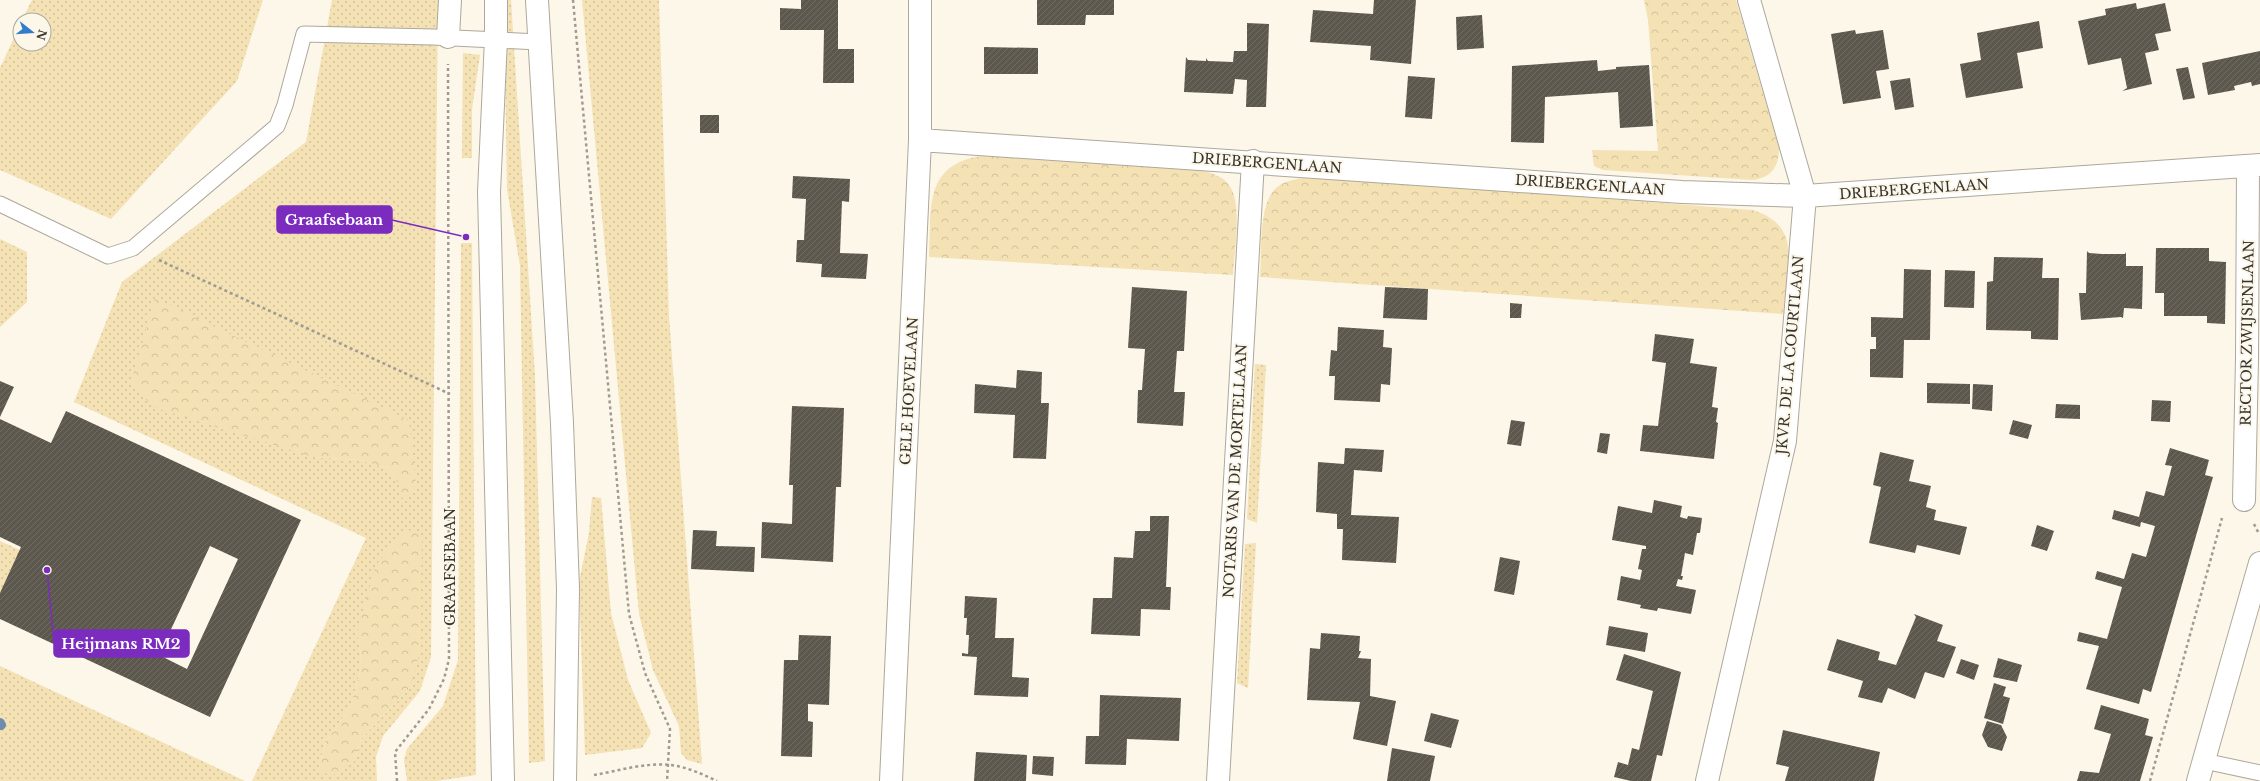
<svg xmlns="http://www.w3.org/2000/svg" width="2260" height="781" font-family="'Libre Baskerville',serif">
<style>
.green{fill:url(#green-dots);fill-rule:evenodd}
.forest{fill:url(#forest-crowns)}
.lines{fill:none;stroke-linecap:round;stroke-linejoin:round}
.stream{stroke:#6f8cac;stroke-width:10}
.building{fill:url(#building-hatch);fill-rule:evenodd}
.lane-casing{stroke:#ada89b;stroke-width:17}
.street-casing{stroke:#ada89b;stroke-width:24}
.secondary-casing{stroke:#ada89b;stroke-width:24}
.path{stroke:#a09b92;stroke-width:2.5;stroke-dasharray:3 3;stroke-linecap:butt}
.lane{stroke:#fff;stroke-width:15}
.street{stroke:#fff;stroke-width:22}
.secondary{stroke:#fff;stroke-width:22}
.labels{text-anchor:middle;stroke-width:4;stroke-linejoin:round;paint-order:stroke}
.street-label{font-size:14px;fill:#36342f;stroke:#fdf7e9}
.leader{fill:none;stroke:#7b2cbf;stroke-width:1.5}
.callout-dot{fill:#7b2cbf;stroke:#fdf7e9;stroke-width:1.5}
.callout{fill:#7b2cbf;stroke:#7b2cbf;stroke-width:1.5}
.callout-label{font-size:15px;text-anchor:middle;font-weight:bold;fill:#fff}
</style>
<defs>
<pattern id="green-dots" width="8" height="8" patternUnits="userSpaceOnUse"><rect width="8" height="8" fill="#f4e1b4"/><path d="M2 2h.1M6 6h.1" fill="none" stroke="#d2c29b" stroke-width="1.8" stroke-linecap="round"/></pattern>
<pattern id="forest-crowns" width="20" height="18" patternUnits="userSpaceOnUse"><rect width="20" height="18" fill="#f4e1b4"/><path d="M2 6a3 3 0 1 1 6 0M12 15a3 3 0 1 1 6 0" fill="none" stroke="#d2c29b"/></pattern>
<pattern id="building-hatch" width="6" height="6" patternUnits="userSpaceOnUse"><rect width="6" height="6" fill="#5d584d"/><path d="M-1 1l2-2M0 6l6-6M5 7l2-2" fill="none" stroke="#716d64"/></pattern>
</defs>
<rect width="100%" height="100%" fill="#fdf7e9"/>
<path class="green" d="M32,0H263L237,81L111,219L0,170V68L20,25V44H44V20H22Z
M332,0H438L431,657L420,691L383,736L376,757L377,781H252L366,538L74,402L122,282L306,142ZM409,420L399,484L388,468L359,460L313,457ZM357,632L410,688L361,739L353,763L318,770L325,743L351,705L362,664Z
M504,0H511L535,376L545,761L529,763L520,266L507,189Z
M582,0H659L669,316L702,764L687,760L681,753L679,726L653,670L639,614Z
M463,53L480,55L472,109V158H462Z
M0,239L27,252V302L0,327Z
M461,243H472L476,775L437,781H407L404,760L407,749L443,706L458,660Z
M1255,364L1266,365L1257,523L1247,519Z
M592,497L601,498L611,613L628,680L651,733L642,748L585,755L579,582L589,533Z
M0,541L20,550L0,595Z
M1256,543L1248,688L1237,683L1245,544Z
M0,666L32,681L245,781H0Z"/>
<path class="forest" d="M1644,0H1736L1779,148C1779,166 1772,178 1752,180L1603,170L1594,166L1592,150L1658,151L1648,20Z
M981,156L1205,171C1214,174 1223,177 1229,185C1243,203 1234,253 1233,275L929,257C932,211 922,165 981,156Z
M1302,178L1418,184L1752,210C1805,225 1787,272 1783,314L1260,277C1262,254 1258,204 1276,188C1284,181 1293,180 1302,178Z
M155,298L409,420L416,483L411,497L399,498V484L388,468L359,460L313,457L153,407L131,382Z
M404,530L414,531L422,539L419,655L410,688L361,739L353,763L332,776L318,770L325,743L351,705L362,664L357,632L376,565Z"/>
<g class="lines">
<path class="stream" d="M0,723L1,725"/>
</g>
<path class="building" d="M801,0H838V49H854V83H823L824,30H780V8L801,9Z
M1037,0H1114V15H1086L1085,25H1037Z
M1374,0H1416L1411,64L1370,60L1371,46L1310,42L1313,10L1373,14Z
M2136,3L2137,9L2165,3L2171,31L2155,34L2159,50L2145,53L2152,84L2122,91L2127,88L2121,58L2088,65L2078,21L2106,15L2105,9Z
M1482,15L1484,48L1457,50L1456,17Z
M2039,21L2043,48L2017,53L2023,88L1966,98L1960,64L1981,60L1977,33Z
M1247,23L1269,24L1266,107H1246L1247,80L1235,79L1233,94L1184,92L1186,57L1188,60L1206,61V58L1208,61L1233,62L1234,51H1247Z
M1855,30L1856,34L1883,30L1889,69L1876,71L1881,98L1843,104L1831,34Z
M984,47L1038,48V74H984Z
M2260,51V84L2252,86L2251,82L2234,86L2235,90L2208,95L2202,63Z
M1597,60L1598,71L1616,69V67L1649,65L1653,126L1620,128L1618,92L1545,97L1544,143L1511,142L1512,66Z
M2188,67L2195,98L2183,100L2176,69Z
M1408,76L1435,78L1432,119L1405,117Z
M1910,78L1914,107L1895,110L1890,81Z
M700,115H719V133H700Z
M793,176L850,179L849,202L842,201L840,253L868,254L866,279L821,277L822,264L796,262L797,240H804L806,199L792,198Z
M2156,248H2209V261L2226,262L2225,324L2207,323V316H2164V293H2155Z
M2087,251L2089,253L2102,254H2125L2126,252V266H2143L2142,309L2124,308L2123,318L2121,317L2081,320L2079,293H2086Z
M1994,257L2043,258L2042,278H2059L2058,340L2031,339V331L1986,330L1987,282L1993,281Z
M1904,269L1931,270L1930,340H1904L1903,378L1870,377V349H1876V337H1871V317L1903,318Z
M1945,270L1975,271L1974,308L1944,307Z
M1132,287L1187,291L1184,351H1177L1174,392H1185L1183,426L1137,423L1138,390H1142L1145,349L1128,348Z
M1385,287L1428,289L1427,320L1383,318Z
M1510,303L1522,304L1521,318H1510Z
M1338,327L1384,330L1383,347L1392,348L1390,385L1381,384L1380,402L1334,400L1335,376H1329L1331,350L1337,351Z
M1655,334L1694,339L1690,363L1717,367L1712,407L1718,408L1716,422L1718,423L1714,459L1640,451L1643,425L1658,426L1666,363L1652,361Z
M1017,370L1042,372L1041,403H1049L1046,459L1013,458L1015,415L974,413L975,384L1016,388Z
M0,381L14,387L0,417Z
M1927,383L1970,384V404L1927,403Z
M1973,384L1993,385L1992,411L1972,409Z
M2152,400L2171,401L2170,422L2151,421Z
M2056,404L2080,405V419L2055,418Z
M792,406L844,408L841,487H836L833,562L761,558L762,522L792,524L793,485H789Z
M66,411L301,520L210,717L0,619V593L21,547L0,537V419L51,443ZM210,546L238,559L187,669L159,655Z
M1511,420L1525,422L1521,446L1507,444Z
M2013,420L2032,425L2028,439L2009,434Z
M1600,433L1610,434L1607,454L1597,452Z
M1345,448L1384,450L1382,472L1354,470L1351,515L1399,517L1396,563L1342,560L1343,529H1337V514L1316,512L1318,462L1344,464Z
M2170,448L2209,460L2205,475L2213,477L2151,692L2143,689L2139,704L2086,689L2099,646L2077,641L2079,632L2107,639L2122,587L2095,579L2097,571L2124,579L2132,553L2146,557L2155,526L2141,522L2140,527L2112,519L2114,510L2139,517L2146,491L2164,496L2172,466L2165,465Z
M1880,452L1914,460L1909,481L1931,486L1926,507L1936,510L1934,520L1967,527L1960,555L1917,545L1915,553L1869,543L1881,487L1873,485Z
M1654,500L1682,506L1680,517L1687,519L1688,516L1702,518L1700,533H1697L1693,555L1685,553L1681,576H1683L1682,580L1678,579L1676,586L1696,590L1691,614L1658,608L1657,611L1640,608L1641,605L1617,600L1621,576L1640,580L1642,570L1638,569L1642,549H1646V546L1612,540L1618,506L1652,513Z
M1150,516H1169L1166,587H1171L1170,610L1141,609L1140,636L1091,634L1093,598H1112L1114,557L1133,558L1135,531H1150Z
M2037,525L2054,531L2047,551L2031,546Z
M693,530L717,531L716,546L755,547L754,572L691,569Z
M1500,557L1520,561L1514,595L1494,591Z
M965,596L997,598L995,638H1014L1012,677L1029,678L1028,697L974,695L977,657L962,656V653L968,654L969,635H966L967,618H964Z
M1914,614L1943,625L1937,641L1956,647L1944,678L1925,672L1915,699L1888,688L1882,703L1858,697L1863,681L1827,670L1837,639L1880,652L1878,660L1896,665L1916,617Z
M1609,626L1648,633L1645,652L1606,645Z
M1321,633L1360,636L1359,651H1361L1358,658L1371,659L1370,696L1396,701L1387,746L1353,739L1360,702L1307,700L1310,648L1320,649Z
M799,635L831,636L829,705L808,704V721L813,722L812,757L781,756L784,660H798Z
M1624,654L1681,672L1662,756L1657,755L1651,781H1631L1614,777L1618,762L1628,765L1632,748L1639,750L1653,691L1616,680Z
M1998,658L2022,665L2017,682L1993,677Z
M1961,659L1979,665L1974,680L1956,673Z
M1994,683L2006,687L2003,696L2010,698L2003,724L1984,718Z
M1100,695L1181,698L1179,741L1127,739L1126,765L1085,764L1086,736H1099Z
M2101,705L2149,719L2145,735L2153,737L2140,781H2077L2080,771L2099,773L2111,734L2094,729Z
M1431,713L1459,720L1451,748L1424,741Z
M1987,721L2001,725L2007,737L2002,751L1988,747L1982,735Z
M1783,730L1880,752L1874,781H1785L1789,767L1776,764Z
M1392,748L1435,756L1430,781H1387Z
M976,752L1027,755L1026,781H974Z
M1033,756L1054,757L1053,776L1032,774Z"/>
<g class="lines">
<g class="lane-casing">
<path id="lane" d="M0,204L108,256L133,248L277,126L285,105L304,34L433,37L539,42
M2204,761L2260,773"/>
</g>
<g class="street-casing">
<path id="street" d="M448,37L450,0
M920,140L1682,192L1805,196L2260,165
M2244,500L2247,359L2248,166
M891,781L920,140V0
M1218,781L1253,161
M1707,781L1785,441L1805,196L1749,0
M2198,781L2260,563"/>
</g>
<g class="secondary-casing">
<path id="secondary" d="M496,0V39L489,192L503,781
M537,0L562,423L568,589L565,781"/>
</g>
<path class="path" d="M573,0L629,614L645,673L670,729L667,781
M159,260L450,394
M2254,524L2259,534
M594,775C618,771 646,762 671,765C687,767 702,774 717,781
M397,781L395,752L429,709L444,679L449,659L448,64
M2150,781L2222,518"/>
<use href="#lane" class="lane"/>
<use href="#street" class="street"/>
<use href="#secondary" class="secondary"/>
</g>
<g class="labels">
<g class="street-label">
<text transform="translate(1267 163) rotate(4)" y="5">DRIEBERGENLAAN</text>
<text transform="translate(1590 185) rotate(4)" y="5">DRIEBERGENLAAN</text>
<text transform="translate(1914 189) rotate(-4)" y="5">DRIEBERGENLAAN</text>
<text transform="translate(2247 333) rotate(-89)" y="5">RECTOR ZWIJSENLAAN</text>
<text transform="translate(1790 355) rotate(-85)" y="5">JKVR. DE LA COURTLAAN</text>
<text transform="translate(909 391) rotate(-87)" y="5">GELE HOEVELAAN</text>
<text transform="translate(1235 471) rotate(-87)" y="5">NOTARIS VAN DE MORTELLAAN</text>
<text transform="translate(450 567) rotate(-90)" y="5">GRAAFSEBAAN</text>
</g>
</g>
<path class="leader" d="M466 237L392 220M47 570L54 643"/>
<g class="callout-dot">
<circle cx="466" cy="237" r="4"/>
<circle cx="47" cy="570" r="4"/>
</g>
<g class="callout">
<rect x="277" y="206" width="115" height="27" rx="4"/>
<rect x="54" y="630" width="135" height="27" rx="4"/>
</g>
<g class="callout-label">
<text x="334" y="225">Graafsebaan</text>
<text x="121" y="649">Heijmans RM2</text>
</g>
<g transform="translate(32 32) rotate(107)"><circle r="19" fill="#fdf7e9" stroke="#ada99f"/>
<path d="M0-3L7 15L0 10L-7 15Z" fill="#317dcd"/>
<text y="-6" font-size="11" font-weight="bold" text-anchor="middle" fill="#36342f">N</text>
</g>
</svg>
